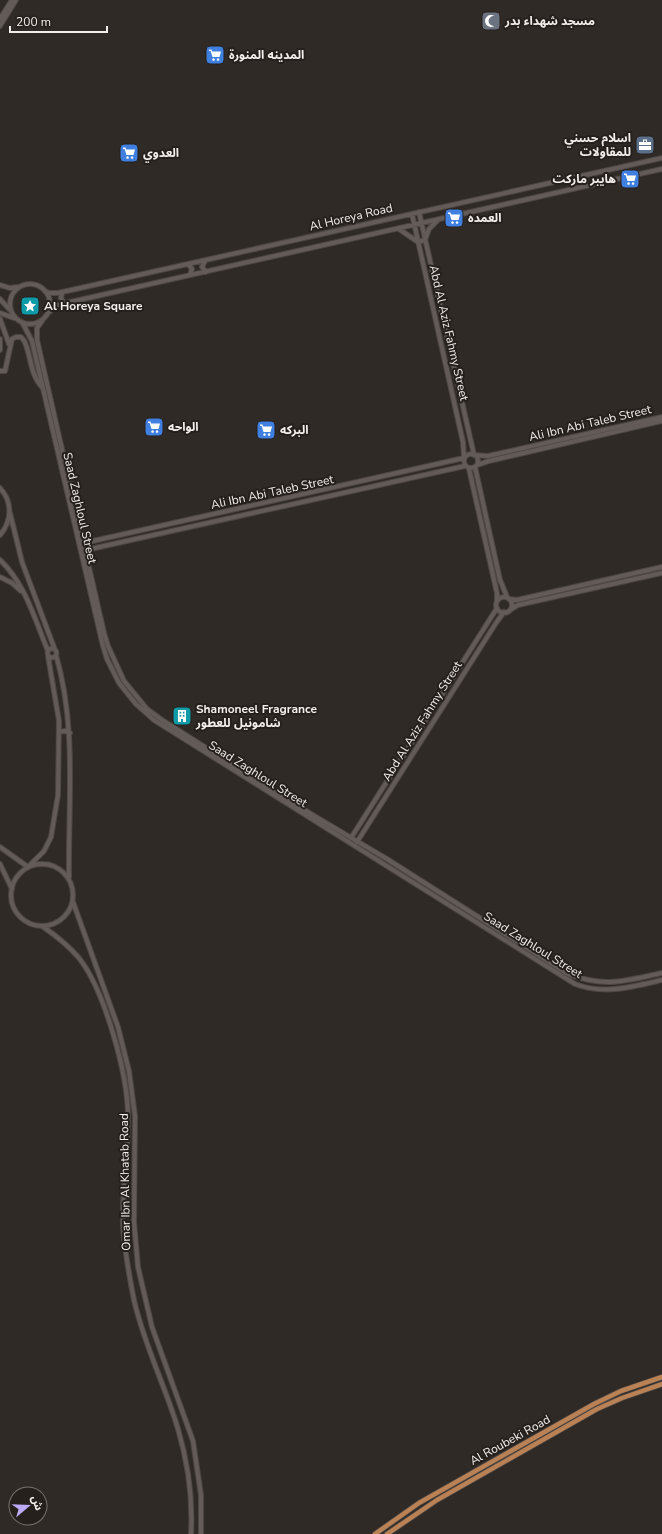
<svg xmlns="http://www.w3.org/2000/svg" width="662" height="1534" font-family="'Nunito Sans','Noto Sans Arabic',sans-serif">
<style>
.lines{fill:none;stroke-linecap:round;stroke-linejoin:round}
.secondary-casing{stroke:#4d4744;stroke-width:6}
.primary-casing{stroke:#4d4744;stroke-width:6}
.secondary{stroke:#625b57;stroke-width:4}
.primary{stroke:#ba8155;stroke-width:4.5}
.labels{text-anchor:middle;stroke-width:4;stroke-linejoin:round;paint-order:stroke}
.poi-label{font-size:12px;font-weight:bold;fill:#f3eeec;stroke:#26201c;text-anchor:start}
.street-label{font-size:12px;fill:#f3eeec;stroke:#26201c}
</style>
<rect width="100%" height="100%" fill="#302a26"/>
<g class="lines">
<g class="secondary-casing">
<path id="secondary" d="M0,19L12,0
M0,26L16,0
M419,212L474,455
M412,214L463,442L464,457
M399,229L418,242L425,240L429,229L438,220
M205,261L202,267L206,272
M188,264L192,269L190,275
M10 304a20 20 0 1 1 40 0a20 20 0 1 1-40 0Z
M0,285L10,288L17,287
M45,291L49,293H58L662,158
M62,293L61,298L64,304
M0,299L9,309
M49,312L57,305L662,169
M0,313L14,318
M0,319L9,344
M42,321L37,328V340L104,633L108,646L124,681L147,709L162,720L311,814L387,859L568,974C606,988 624,981 662,973
M23,324L32,341L103,646L107,659L119,683L136,704L154,720L575,984C604,995 632,987 662,980
M0,339V350
M0,371H5L12,339L16,337H21C31,345 28,373 42,387
M464 461a7 7 0 1 1 14 0a7 7 0 1 1-14 0Z
M474,455L488,456L662,417
M477,465L489,461L662,421
M475,467L500,580L507,597
M469,469L497,593V601
M0,488C13,502 12,521 0,535
M10,513L22,562L55,650
M84,543L464,458
M86,550L465,466
M0,560C25,583 35,620 48,651
M0,577L12,583L21,591
M496 605a8 8 0 1 1 16 0a8 8 0 1 1-16 0Z
M509,599L517,600L662,567
M510,610L518,605L662,573
M47.5 653a4.5 4.5 0 1 1 9 0a4.5 4.5 0 1 1-9 0Z
M56,655C77,727 68,803 69,877
M59,732L65,731L70,733
M351,838L497,608
M357,842L496,623L504,612
M0,847L28,867
M11 895a31 31 0 1 1 62 0a31 31 0 1 1-62 0Z
M0,864L12,889
M30,865L44,851L51,837L58,795L59,721L48,656
M73,902L118,1027L129,1071L135,1116L134,1222L138,1267L152,1327L193,1441L201,1495V1534
M42,926C55,935 68,945 79,958C105,991 128,1075 128,1117C128,1152 122,1188 123,1223C124,1249 129,1275 134,1300C144,1345 165,1385 178,1429C188,1463 193,1498 191,1534"/>
</g>
<g class="primary-casing">
<path id="primary" d="M375,1534L419,1503L594,1404L621,1391L662,1377
M387,1534L437,1500L597,1409L622,1398L662,1384"/>
</g>
<use href="#secondary" class="secondary"/>
<use href="#primary" class="primary"/>
</g>
<defs>
<g id="mosque-square" transform="scale(1)"><rect x="-9" y="-9" width="18" height="18" rx="4" fill="#6b7280" stroke="#26201c"/><path d="M3.5-4.9A6 6 0 1 0 3.5 4.9A5 5 0 1 1 3.5-4.9Z" fill="#fff"/></g>
<g id="supermarket-square" transform="scale(1)"><rect x="-9" y="-9" width="18" height="18" rx="4" fill="#3f7fe0" stroke="#26201c"/><path d="M-6-5.5h2.5l.6 2H6L4.5 2H-2.5L-4.4-4H-6ZM-1.5 3.2a1.3 1.3 0 1 0 .1 0ZM3 3.2a1.3 1.3 0 1 0 .1 0Z" fill="#fff"/></g>
<g id="office-square" transform="scale(1)"><rect x="-9" y="-9" width="18" height="18" rx="4" fill="#5c6f8a" stroke="#26201c"/><path d="M-6-3h4V-5.5h4V-3h4V5H-6ZM-1-4.5V-3h2v-1.5ZM-6 0V1H6V0Z" fill="#fff"/></g>
<g id="sight-square" transform="scale(1)"><rect x="-9" y="-9" width="18" height="18" rx="4" fill="#0f9aa8" stroke="#26201c"/><path d="M0-6L1.8-2.2L6-1.7L2.9 1.2L3.7 5.4L0 3.3L-3.7 5.4L-2.9 1.2L-6-1.7L-1.8-2.2Z" fill="#fff"/></g>
<g id="building-square" transform="scale(1)"><rect x="-9" y="-9" width="18" height="18" rx="4" fill="#0f9aa8" stroke="#26201c"/><path d="M-4-6H4V6H1V3H-1V6H-4ZM-2.5-4.3h1.7v1.8h-1.7ZM.8-4.3h1.7v1.8H.8ZM-2.5-1h1.7V.8h-1.7ZM.8-1h1.7V.8H.8Z" fill="#fff"/></g>
</defs>
<g fill-rule="evenodd">
<use href="#mosque-square" x="491" y="21"/>
<use href="#supermarket-square" x="215" y="55"/>
<use href="#office-square" x="645" y="145"/>
<use href="#supermarket-square" x="129" y="153"/>
<use href="#supermarket-square" x="630" y="179"/>
<use href="#supermarket-square" x="454" y="218"/>
<use href="#sight-square" x="30" y="306"/>
<use href="#supermarket-square" x="154" y="427"/>
<use href="#supermarket-square" x="266" y="430"/>
<use href="#building-square" x="182" y="716"/>
</g>
<g class="labels">
<g class="poi-label">
<text x="505" y="25">مسجد شهداء بدر</text>
<text x="229" y="59">المدينه المنورة</text>
<text x="631" y="142" text-anchor="end">اسلام حسني<tspan x="631" dy="14">للمقاولات</tspan></text>
<text x="143" y="157">العدوي</text>
<text x="616" y="183" text-anchor="end">هايبر ماركت</text>
<text x="468" y="222">العمده</text>
<text x="44" y="310">Al Horeya Square</text>
<text x="168" y="431">الواحه</text>
<text x="280" y="434">البركه</text>
<text x="196" y="713">Shamoneel Fragrance<tspan x="196" dy="14">شامونيل للعطور</tspan></text>
</g>
<g class="street-label">
<text transform="translate(351 217) rotate(-13)" y="4">Al Horeya Road</text>
<text transform="translate(449 333) rotate(77)" y="4">Abd Al Aziz Fahmy Street</text>
<text transform="translate(590 423) rotate(-13)" y="4">Ali Ibn Abi Taleb Street</text>
<text transform="translate(272 492) rotate(-12)" y="4">Ali Ibn Abi Taleb Street</text>
<text transform="translate(80 508) rotate(77)" y="4">Saad Zaghloul Street</text>
<text transform="translate(422 721) rotate(-58)" y="4">Abd Al Aziz Fahmy Street</text>
<text transform="translate(258 774) rotate(32)" y="4">Saad Zaghloul Street</text>
<text transform="translate(533 945) rotate(32)" y="4">Saad Zaghloul Street</text>
<text transform="translate(125 1182) rotate(-91)" y="4">Omar Ibn Al Khatab Road</text>
<text transform="translate(510 1440) rotate(-29)" y="4">Al Roubeki Road</text>
</g>
</g>
<g transform="translate(28 1506) rotate(71)"><circle r="19" fill="#26201c" stroke="#78726f"/>
<path d="M0-3L7 15L0 10L-7 15Z" fill="#bcaaf6"/>
<text y="-6" font-size="11" font-weight="bold" text-anchor="middle" fill="#f3eeec">ش</text>
</g>
<path d="M10 26v6h97v-6" fill="none" stroke="#f3eeec" stroke-width="2"/>
<text x="16" y="26" font-size="12" fill="#f3eeec" stroke="#26201c" stroke-width="3" paint-order="stroke">200 m</text>
</svg>
